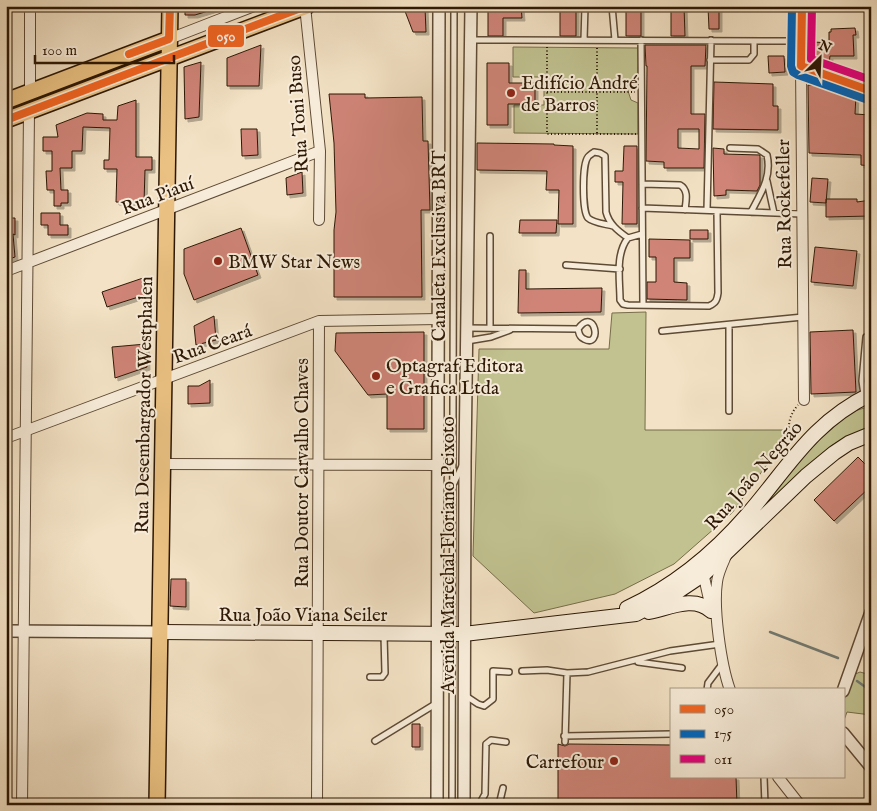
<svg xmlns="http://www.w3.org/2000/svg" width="877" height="811" font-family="'IM FELL English',serif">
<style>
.green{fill:#c1c290;stroke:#776d4a}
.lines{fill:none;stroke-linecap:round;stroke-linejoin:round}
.stream{stroke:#717a73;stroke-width:2.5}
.building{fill:#cf8477;stroke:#2d1805;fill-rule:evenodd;filter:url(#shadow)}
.service-casing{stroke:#5e4a35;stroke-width:8}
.minor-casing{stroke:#5e4a35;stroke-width:12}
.tertiary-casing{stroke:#5e4a35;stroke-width:14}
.secondary-casing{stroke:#2d1805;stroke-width:16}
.primary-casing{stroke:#2d1805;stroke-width:18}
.path{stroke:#2d1805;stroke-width:2;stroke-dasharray:1 2.5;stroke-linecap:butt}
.service{stroke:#f7ecd9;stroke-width:5}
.minor{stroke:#f7ecd9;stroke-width:10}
.tertiary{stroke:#f7ecd9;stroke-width:11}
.secondary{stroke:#f7ecd9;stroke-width:14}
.primary{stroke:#eac182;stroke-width:15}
.bus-1-casing{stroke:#f7ecd9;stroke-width:11}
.bus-2-casing{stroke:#f7ecd9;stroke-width:11}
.bus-3-casing{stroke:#f7ecd9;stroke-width:11}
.bus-1{stroke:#f26522;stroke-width:8}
.bus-2{stroke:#0065bd;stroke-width:8}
.bus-3{stroke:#e5007d;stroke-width:8}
.poi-dot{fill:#8f2418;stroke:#f7ecd9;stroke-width:2}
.labels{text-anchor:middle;stroke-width:4;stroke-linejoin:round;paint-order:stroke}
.poi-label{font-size:19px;fill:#2d1805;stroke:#f7ecd9;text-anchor:start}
.street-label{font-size:19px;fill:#2d1805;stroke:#f7ecd9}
.line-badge{stroke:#f7ecd9;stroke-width:2}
.badge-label{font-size:14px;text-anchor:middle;font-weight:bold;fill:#fff}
</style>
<defs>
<filter id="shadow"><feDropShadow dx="3" dy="3" stdDeviation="0" flood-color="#0004"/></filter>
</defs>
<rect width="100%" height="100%" fill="#f3e2c5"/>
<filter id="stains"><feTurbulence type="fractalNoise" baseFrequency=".004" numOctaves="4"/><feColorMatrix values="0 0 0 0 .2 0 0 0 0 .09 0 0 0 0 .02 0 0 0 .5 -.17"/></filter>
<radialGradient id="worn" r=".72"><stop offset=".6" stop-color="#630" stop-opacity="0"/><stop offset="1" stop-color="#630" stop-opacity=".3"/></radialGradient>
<path class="green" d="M513,47L639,48L638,79L632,81L628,91L631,100L638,103V134L514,133V105H544V77H513Z
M646,312L645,430H784L781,445L732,513L674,564L615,594L534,613L473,556L479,349H609L612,313Z
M871,406V429L847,436L831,446L813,464L706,564L812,444L851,412Z
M860,672L871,675V715L847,712L843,723V703L853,675Z"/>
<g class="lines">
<path class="stream" d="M770,632L838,658
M857,681L871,691"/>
</g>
<path class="building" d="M185,6H218V8L195,15H185Z
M403,6L425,7L426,32H413Z
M488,6H521L522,18H503V36H488Z
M560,6H576V36H560Z
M626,6H641V36H626Z
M671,6H684L685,36H671Z
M708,7H719V29H709Z
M855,28L856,35H853L854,56H830L829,64L812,58L814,42L829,43V32H831V29Z
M261,45L259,86H227V58Z
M645,45H706L705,66H691V114H705L704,168H664V162L646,161L647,66H646ZM678,129H699V149L678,148Z
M768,56H784L785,72L769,73Z
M201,62L199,117L185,119L184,67Z
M487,63H509V83H535V104H508V125H487Z
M714,82L773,84V106H778V130L713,129Z
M808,85L833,87L856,95L855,114L871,115V166L861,165V155L809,153Z
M329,94H365V98L422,97L423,141H428L430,210H421L422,297H334V230L336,212L334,143Z
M136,100V157H152V170H145L144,203L116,202L117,169H104V160H109L110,128L83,127L82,151H72V168H60L61,190H68V203H61V206H54V190H47L46,171H52V151H43V137H58L56,125L87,113L103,114V120H117L118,106Z
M241,129H257L258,155L242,156Z
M477,143L554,144V145L573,146V224H558L559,190H546L547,171L477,170Z
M624,146H637V224H622L623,182H615V171H623Z
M713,148L724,149V154L760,155V185L757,191L726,190V195L714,196Z
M302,172L303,193L287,195L286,178Z
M812,178L828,179L826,203L810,202Z
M826,199H857V202L871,200V216L826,217Z
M41,213H60V225H68V235H48V225H41Z
M6,218H15V235L13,234L15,257L6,260Z
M520,220H557L556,233H519Z
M241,228L258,275L194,300L184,274V249Z
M690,230H708V239H690Z
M649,239L690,240V258H674V282L687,283V300L647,299V282H656V257H649Z
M815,247L857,251L853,286L811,282Z
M519,270H526V289L602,288L601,312L518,313Z
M143,278L148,294L107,307L102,292Z
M214,316L216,340L196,345L194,326Z
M853,330L856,392L811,394L810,332Z
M424,332V429H387V394L368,395L335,351L336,333Z
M146,344L147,367L115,378L112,347Z
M210,380V403L188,404V386H199Z
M858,457L871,470V477L866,482L870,487L834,521L814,500Z
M171,579H186V607L170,606Z
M412,724H420V747H412Z
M558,744L565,746L569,744L671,745V777H736L737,805H558Z"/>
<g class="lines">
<g class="service-casing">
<path id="service" d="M612,6L615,40
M470,40L801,41
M584,40L585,6
M641,40L643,305
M710,60H749L754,54V41
M730,148L758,149L767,155C772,177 761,193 751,212
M767,181L774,213
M642,184L680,185C689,190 686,201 685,210
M642,208L802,214
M707,210L711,40
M613,226C606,224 593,223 588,218C582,211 582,164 588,157C588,156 593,153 594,152L600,153L605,156L606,212C609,224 618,231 628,238
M642,234L628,238C615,254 620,280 620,300L623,304L628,305L709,306C716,303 717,300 718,293L717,211
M490,236V327
M566,265L620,269
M729,325V411
M467,328L578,329C595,305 603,349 584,339C579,337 579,333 578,329
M662,331L803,317
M467,341L491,337L510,330
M864,395L862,381L866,337
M454,483L462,466
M638,662L682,668
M522,671L547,670L567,673L588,672L670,651L720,644
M370,677H382L385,673L384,635
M707,690L708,683L723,663
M466,696L478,704L484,706L493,699V671L509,672
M564,736L671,734
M375,741L437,703
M565,742L567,673
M764,777L765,805
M452,805L454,6
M479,805L485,794L486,744L491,740L506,742
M499,805L503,788"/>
</g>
<g class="minor-casing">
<path id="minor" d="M305,6L320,151L319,220
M169,39L254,6
M801,66L804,400
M30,92V6
M6,271L320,151
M6,438L319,321L438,319
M162,464L438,465
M726,556C722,565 718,573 717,582C713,608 721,665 730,690
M702,568L712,613
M778,777L800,805
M22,805L29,112
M317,805L319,321"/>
</g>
<g class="tertiary-casing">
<path id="tertiary" d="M6,631L159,632
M843,691L871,612
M843,733L871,767
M437,805L439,6
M464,805L465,462L471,6"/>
</g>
<g class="secondary-casing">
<path id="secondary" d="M802,6L801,66L871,91
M627,608C672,587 714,553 747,515C788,468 811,423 871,394
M649,612C669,608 694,595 711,611
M159,632L464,634L636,614L680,590L704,574L806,476L834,453L849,443L871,434"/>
</g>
<g class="primary-casing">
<path id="primary" d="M6,101L169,39
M6,120L307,6
M157,805L170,6"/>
</g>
<path class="path" d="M547,47V134H636
M597,48V134
M547,92H635
M790,445C788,430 787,417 798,405
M866,603L871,588"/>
<use href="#service" class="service"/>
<use href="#minor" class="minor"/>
<use href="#tertiary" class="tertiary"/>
<use href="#secondary" class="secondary"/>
<use href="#primary" class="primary"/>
<g class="bus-1-casing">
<path id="bus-1" d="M802,6L801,66L871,91
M129,54L169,39L170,6
M6,120L306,6"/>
</g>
<g class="bus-2-casing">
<path id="bus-2" d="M792,6L791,66L793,72L798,75L868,100"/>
</g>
<g class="bus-3-casing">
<path id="bus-3" d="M812,6L811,59L871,80"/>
</g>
<use href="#bus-1" class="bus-1"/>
<use href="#bus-2" class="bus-2"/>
<use href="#bus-3" class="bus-3"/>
</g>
<g class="poi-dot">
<circle cx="511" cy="93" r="5"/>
<circle cx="218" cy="261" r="5"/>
<circle cx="376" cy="376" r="5"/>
<circle cx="614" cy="761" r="5"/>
</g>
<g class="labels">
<g class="poi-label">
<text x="521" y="89">Edifício André<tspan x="521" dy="22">de Barros</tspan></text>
<text x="228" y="268">BMW Star News</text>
<text x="386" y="372">Optagraf Editora<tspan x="386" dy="22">e Grafica Ltda</tspan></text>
<text x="604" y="768" text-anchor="end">Carrefour</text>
</g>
<g class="street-label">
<text transform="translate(297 114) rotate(-94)" y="7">Rua Toni Buso</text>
<text transform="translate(157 195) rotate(-21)" y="7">Rua Piauí</text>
<text transform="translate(783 204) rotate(-91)" y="7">Rua Rockefeller</text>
<text transform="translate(438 246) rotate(-90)" y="7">Canaleta Exclusiva BRT</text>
<text transform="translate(212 343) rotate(-20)" y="7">Rua Ceará</text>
<text transform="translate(143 405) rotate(-89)" y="7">Rua Desembargador Westphalen</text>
<text transform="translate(301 473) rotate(-90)" y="7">Rua Doutor Carvalho Chaves</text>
<text transform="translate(753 475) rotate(-49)" y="7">Rua João Negrão</text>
<text transform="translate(447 555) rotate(-90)" y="7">Avenida Marechal Floriano Peixoto</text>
<text x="303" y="621">Rua João Viana Seiler</text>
</g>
</g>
<rect class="line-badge" x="207" y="24" width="38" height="24" rx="5" fill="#f26522"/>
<g class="badge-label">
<text x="226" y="41">050</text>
</g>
<rect width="877" height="811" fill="none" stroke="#f3e2c5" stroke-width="25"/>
<rect x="8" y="8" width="862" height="796" fill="none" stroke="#2d1805" stroke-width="2.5"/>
<rect x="12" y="12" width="852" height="786" fill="none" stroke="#2d1805"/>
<rect x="670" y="688" width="175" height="90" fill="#f7ecd9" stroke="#a69784"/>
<rect x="680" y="705" width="25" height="8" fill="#f26522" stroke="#a69784"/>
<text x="714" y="714" font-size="15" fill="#2d1805">050</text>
<rect x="680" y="730" width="25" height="8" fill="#0065bd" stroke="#a69784"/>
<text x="714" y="738" font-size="15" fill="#2d1805">175</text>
<rect x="680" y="755" width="25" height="8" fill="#e5007d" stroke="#a69784"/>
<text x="714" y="764" font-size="15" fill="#2d1805">011</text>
<g transform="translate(820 58) rotate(24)" stroke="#f7ecd9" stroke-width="4" paint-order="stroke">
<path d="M0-4L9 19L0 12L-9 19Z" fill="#2d1805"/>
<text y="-8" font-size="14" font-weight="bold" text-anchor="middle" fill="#2d1805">N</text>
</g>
<path d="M35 55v8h139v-8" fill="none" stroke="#2d1805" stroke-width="2.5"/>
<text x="42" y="55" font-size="15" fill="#2d1805" stroke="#f7ecd9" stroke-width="4" paint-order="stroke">100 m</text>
<rect width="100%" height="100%" filter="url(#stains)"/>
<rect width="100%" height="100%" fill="url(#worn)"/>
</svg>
